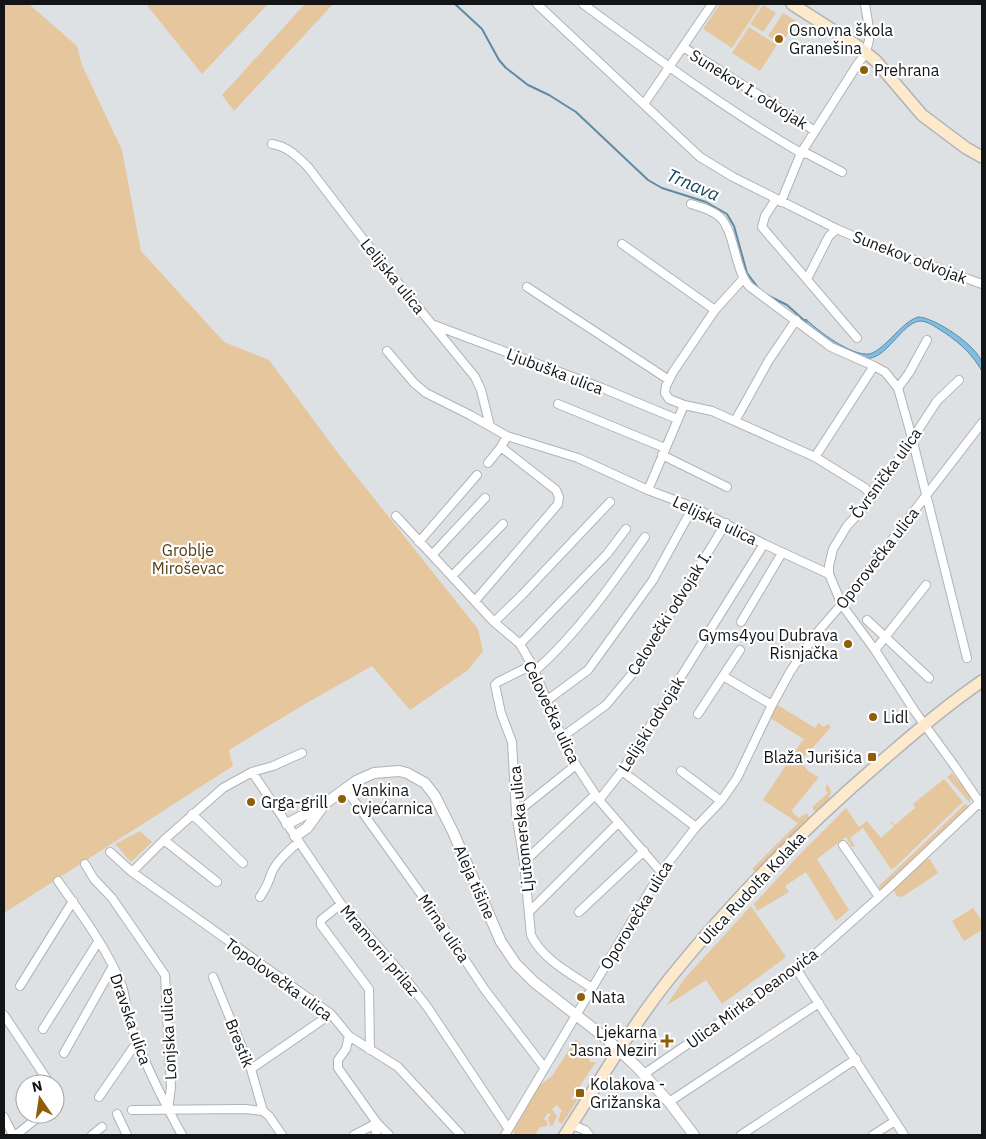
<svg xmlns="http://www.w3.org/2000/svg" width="986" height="1139" font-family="'IBM Plex Sans',sans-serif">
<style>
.green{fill:#e6c69c}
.water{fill:#81bce1;stroke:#608aa4}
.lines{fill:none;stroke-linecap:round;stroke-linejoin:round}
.stream{stroke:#608aa4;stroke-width:2}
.minor-casing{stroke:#afb3b6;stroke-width:10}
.tertiary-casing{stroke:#afb3b6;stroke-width:12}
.secondary-casing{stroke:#afb3b6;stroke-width:14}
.minor{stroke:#fff;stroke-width:8}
.tertiary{stroke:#fff;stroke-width:10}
.secondary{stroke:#fde9cc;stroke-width:11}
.poi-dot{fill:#8e5f08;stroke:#fff;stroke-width:2}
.labels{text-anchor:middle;stroke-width:4.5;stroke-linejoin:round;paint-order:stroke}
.poi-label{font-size:16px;fill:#131415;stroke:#fff;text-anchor:start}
.street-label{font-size:16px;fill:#131415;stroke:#fff}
.park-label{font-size:16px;fill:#573d15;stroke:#fff}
.water-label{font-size:18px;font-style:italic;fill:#14435c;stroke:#fff}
</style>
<rect width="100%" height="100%" fill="#dde1e4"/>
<path class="green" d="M4,4H29L77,46L82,65L122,150L141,251L224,342L269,360L341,457L478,629L483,651L468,670L410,710L372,666L305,704L229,750L233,766L4,913Z
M146,4H268L202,74Z
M305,4H333L234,111L222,95Z
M720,4H761L732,48L703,29Z
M763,5L776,13L763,32L750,24Z
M783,13L796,21L781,44L768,36Z
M749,27L777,45L760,71L732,53Z
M776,704L815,728L819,723L823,727L828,724L831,727L801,761L808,771L819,777L792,810L793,813L799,818L807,813L810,819L756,873L752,869L798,823L763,800L802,741L805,740L770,718Z
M952,773L970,795V803L947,777Z
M944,779L963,802L893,869H891L863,828L850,838L855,846L852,847L846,837L817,859L849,910L836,921L806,872L785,886L789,892L757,911L754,904L800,854L846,808L859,827L867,821L881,838L894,826L891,822L892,821L895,825L915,808L913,804Z
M827,784L831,790L829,799L818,811H813V806L828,793L825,789Z
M965,804L969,806L885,888L880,889L879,886Z
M140,831L152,842L131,862L115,844Z
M924,858L930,859L938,873L902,897L897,896L894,891L895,887Z
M751,906L786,957L722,1004L706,980L666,1006L685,978Z
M973,908L982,921V930L964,941L952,921Z
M576,1039L591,1053L589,1062H596L571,1099L573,1100L575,1098L578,1099L562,1124L558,1121L560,1115V1113L562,1111L557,1105L552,1109L557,1116L553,1125L550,1126L548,1118L551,1114L548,1113L544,1119L547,1121V1126L540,1127L535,1135H514V1130L527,1102L539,1086L552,1076Z"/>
<path class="water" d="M918,317C934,317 978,346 982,363C983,365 982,368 982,371C972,354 961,344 945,333C938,329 930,322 921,321C902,321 886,362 865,358C844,355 819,335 802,322L806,319C818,331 851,356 869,354C875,353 883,346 888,341C897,333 906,321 918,317Z"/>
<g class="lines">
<path class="stream" d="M455,4L482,29L499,60L506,68L528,85L549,95L576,112L648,180L662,188L706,202L727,214L734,226L747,273L759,289
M767,295L787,305L806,322"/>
<g class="minor-casing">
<path id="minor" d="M537,4L700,157L733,177L837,229L876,246L982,284
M583,4C654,56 725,109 801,153L808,154L842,172
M683,47L815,131
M644,104L712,4
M272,144C287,146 298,157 308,167L376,256L475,377L481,390L490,426
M776,199L765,216L762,227L857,338
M781,202L801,153L857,65C875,42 869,31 865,4
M691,204C701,207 712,210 720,217C735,232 734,268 749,286L831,347L874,366L815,457
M622,244L715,310
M743,279L715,310L673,372L666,386L665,393L669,399L684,405L712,411L815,457L865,488L872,496
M807,279L829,236L837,229
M527,287L669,380
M434,325L602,388L677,419
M387,351L414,383L426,393L470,415L507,436L578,458L648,490L693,507L764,544L829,574L842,605L875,650L916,713L954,765L982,806
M874,366L885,372L898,388L909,373L927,340
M898,388L912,438L967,658
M558,404L665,448
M735,421L769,360L796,320
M662,455L727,487
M488,463L501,447L507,436
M648,490L684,405
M396,516L494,622L520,644L532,665L562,737L576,765L599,800L661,872
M419,542L477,475
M432,555L485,498
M829,574V566L833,549L847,526L866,505L888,476L937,401L959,380
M452,576L503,524
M475,601L558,504L559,497L556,490L501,447
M867,620L929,678
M494,622L522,595L610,502
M741,622L782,553
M520,644L607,554L626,529
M875,650L926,585
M532,665L498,682L495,685L501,713L512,742L516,813L524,862L531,935C542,959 571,974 592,988
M535,671C578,633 612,584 645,537
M723,676L772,705
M546,701L588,670L653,580L693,507
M698,714L740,650
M562,737L606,705L637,668L726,523
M622,771L696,827
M681,771L721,801
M252,772L341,904L402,974L428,1008L508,1128
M345,788L421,894L485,990L544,1067
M599,800L622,771L764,544
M516,813L576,765
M192,814L243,863
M164,840L217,882
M843,845L879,897
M110,852L132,872L331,1014L349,1036L398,1067L461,1135
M524,862L595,795
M85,864L94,879L112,898L165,975L171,1087L168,1110
M132,872L164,840L223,788L252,772L273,766L302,753
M58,881C80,912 108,950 122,986C126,998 126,1011 130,1023C144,1062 162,1099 182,1135
M260,897C267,886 268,883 272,872C276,862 291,848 299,842
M341,904L321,920V925L369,989L370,1050
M530,911L618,823
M579,912L644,851
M797,970L904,1135
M213,977L251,1069L263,1111L269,1116L282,1135
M20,986L73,901
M4,1015L50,1084
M43,1029L98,942
M349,1036L346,1049L338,1060V1068L377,1123L389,1135
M64,1053L113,966
M251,1069L331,1014
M644,1074L802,966L888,889L982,800
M55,1092L58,1099L55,1103
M99,1097L137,1042
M669,1102L819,1003
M132,1110L245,1109L263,1111
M117,1114L127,1135
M4,1117L13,1135
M374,1125L377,1135
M572,1125L585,1130L589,1135
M16,1135L42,1114
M92,1135L102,1127
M354,1135L377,1123
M505,1135L661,872L696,827L721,801L737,778L772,705L790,672L814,636L847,598L982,423
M741,1135L856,1059
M873,1135L895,1121"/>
</g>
<g class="tertiary-casing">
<path id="tertiary" d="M287,824L323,805L356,781L374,773L399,771L407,773L425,783L435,796L453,832L501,942L516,964L534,982L608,1040L636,1066L669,1102L694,1135
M295,836L307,828L323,806"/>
</g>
<g class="secondary-casing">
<path id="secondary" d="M792,4L859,47L876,61L922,115L966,148L982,157
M565,1135C599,1082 631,1027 670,978C736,896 811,821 890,754C920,728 950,703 982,681"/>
</g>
<use href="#minor" class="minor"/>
<use href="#tertiary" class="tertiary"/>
<use href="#secondary" class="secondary"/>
</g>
<g class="poi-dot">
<circle cx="779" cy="39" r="5"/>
<circle cx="864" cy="70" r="5"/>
<circle cx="848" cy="644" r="5"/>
<circle cx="873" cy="717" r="5"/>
<rect x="867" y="752" width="10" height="10" rx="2.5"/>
<circle cx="342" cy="799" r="5"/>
<circle cx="251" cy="802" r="5"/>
<circle cx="581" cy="997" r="5"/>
<path d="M664.5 1033.5h5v5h5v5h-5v5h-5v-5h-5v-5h5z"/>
<rect x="575" y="1088" width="10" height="10" rx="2.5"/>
</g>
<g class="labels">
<g class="poi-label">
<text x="789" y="36">Osnovna škola<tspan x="789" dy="18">Granešina</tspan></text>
<text x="874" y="76">Prehrana</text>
<text x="838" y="641" text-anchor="end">Gyms4you Dubrava<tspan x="838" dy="18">Risnjačka</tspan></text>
<text x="883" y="723">Lidl</text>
<text x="862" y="763" text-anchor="end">Blaža Jurišića</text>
<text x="352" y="796">Vankina<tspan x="352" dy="18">cvjećarnica</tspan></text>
<text x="261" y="808">Grga-grill</text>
<text x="591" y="1003">Nata</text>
<text x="657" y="1038" text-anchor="end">Ljekarna<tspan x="657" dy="18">Jasna Neziri</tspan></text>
<text x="590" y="1090">Kolakova -<tspan x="590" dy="18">Grižanska</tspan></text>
</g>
<g class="street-label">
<text transform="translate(749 89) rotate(32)" y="6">Sunekov I. odvojak</text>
<text transform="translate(910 257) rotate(21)" y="6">Sunekov odvojak</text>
<text transform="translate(393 276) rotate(51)" y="6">Lelijska ulica</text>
<text transform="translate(555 371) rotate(21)" y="6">Ljubuška ulica</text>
<text transform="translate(886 473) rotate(-54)" y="6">Čvrsnička ulica</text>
<text transform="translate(715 520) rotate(26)" y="6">Lelijska ulica</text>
<text transform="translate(877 558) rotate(-52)" y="6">Oporovečka ulica</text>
<text transform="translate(669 613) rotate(-58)" y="6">Celovečki odvojak I.</text>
<text transform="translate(552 712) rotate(65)" y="6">Celovečka ulica</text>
<text transform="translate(651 724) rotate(-58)" y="6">Lelijski odvojak</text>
<text transform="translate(521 829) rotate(-96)" y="6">Ljutomerska ulica</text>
<text transform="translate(475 882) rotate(66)" y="6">Aleja tišine</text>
<text transform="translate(752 888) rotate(-47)" y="6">Ulica Rudolfa Kolaka</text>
<text transform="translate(636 915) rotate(-59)" y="6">Oporovečka ulica</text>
<text transform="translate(444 928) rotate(56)" y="6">Mirna ulica</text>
<text transform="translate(380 950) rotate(50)" y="6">Mramorni prilaz</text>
<text transform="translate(279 979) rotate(36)" y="6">Topolovečka ulica</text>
<text transform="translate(752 998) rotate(-36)" y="6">Ulica Mirka Deanovića</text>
<text transform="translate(131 1019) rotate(71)" y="6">Dravska ulica</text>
<text transform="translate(168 1034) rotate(-93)" y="6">Lonjska ulica</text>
<text transform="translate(240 1043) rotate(68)" y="6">Brestik</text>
</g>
<g class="park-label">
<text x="188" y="556">Groblje<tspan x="188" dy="18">Miroševac</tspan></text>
</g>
<g class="water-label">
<text transform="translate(693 185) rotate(23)" y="6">Trnava</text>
</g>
</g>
<rect width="986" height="1139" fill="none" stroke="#131415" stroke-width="10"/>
<g transform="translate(40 1099) rotate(347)"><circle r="24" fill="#ffffff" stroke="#a1a1a1"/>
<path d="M0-4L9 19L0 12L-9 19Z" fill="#8e5f08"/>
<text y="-8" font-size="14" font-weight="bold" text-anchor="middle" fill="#131415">N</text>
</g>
</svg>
